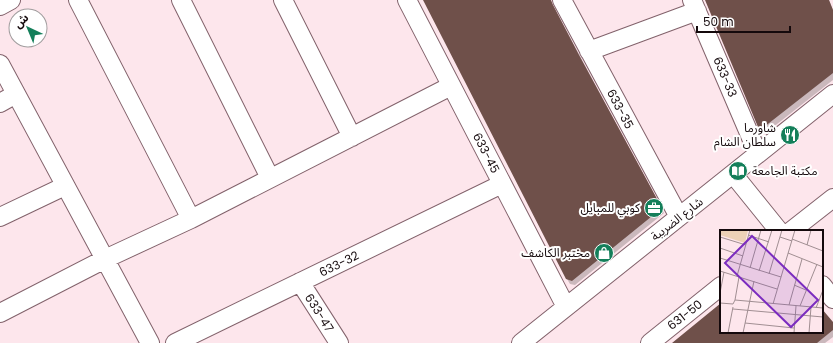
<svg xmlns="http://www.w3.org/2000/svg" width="833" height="343" font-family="Poppins,'Noto Sans Arabic',sans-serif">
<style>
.shadow{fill:#0003}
.building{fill:#6f504a}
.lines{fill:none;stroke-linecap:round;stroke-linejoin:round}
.minor-casing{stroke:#82626b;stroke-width:20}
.minor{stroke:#fff;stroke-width:18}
.labels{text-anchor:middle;stroke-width:4;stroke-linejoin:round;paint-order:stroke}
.street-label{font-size:12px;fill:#14090c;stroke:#fff}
.poi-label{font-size:12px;fill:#14090c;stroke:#fff;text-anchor:end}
.inset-road{fill:none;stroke:#a08e92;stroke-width:1}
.view{fill:#7b2cbf;fill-opacity:0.15;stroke:#7b2cbf;stroke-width:2}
.inset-edge{fill:none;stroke:#14090c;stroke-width:2}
</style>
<rect width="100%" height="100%" fill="#fde6ec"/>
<path class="shadow" d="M424,0H550L664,213L575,285L570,284L567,279Z
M706,0H829L833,10V80L767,132L761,131Z
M721,305V332H822V310L833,324V337L825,343H673Z"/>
<path class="building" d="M423,0H551L553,5L579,55L662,208L572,281L566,279Z
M705,0H829L833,10V73L764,127H758Z
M721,303V332H822V309L833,322V330L817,343H672Z"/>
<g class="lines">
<g class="minor-casing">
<path id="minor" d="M78,0L191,219
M181,0L270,178
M283,0L352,137
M407,0L566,307
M562,0L679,217
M692,0L758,154
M0,6L11,0
M589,51L697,11
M0,64L150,343
M0,103L16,94
M733,174L779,231
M0,217L65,186
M791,231L833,198
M300,282L339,343
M822,285L833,299
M0,313L105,259L191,219L451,86
M175,343L502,184
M521,343L833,94
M650,343L721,286"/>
</g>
<use href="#minor" class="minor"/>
</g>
<defs>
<g id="restaurant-disc" transform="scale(1)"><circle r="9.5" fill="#147f5a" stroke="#fff"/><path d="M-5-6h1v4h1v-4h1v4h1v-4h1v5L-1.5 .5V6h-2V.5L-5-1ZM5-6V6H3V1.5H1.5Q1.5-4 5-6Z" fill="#fff"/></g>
<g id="library-disc" transform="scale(1)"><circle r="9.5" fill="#147f5a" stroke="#fff"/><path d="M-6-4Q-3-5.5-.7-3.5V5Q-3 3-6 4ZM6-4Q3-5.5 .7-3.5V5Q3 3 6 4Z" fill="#fff"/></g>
<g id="office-disc" transform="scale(1)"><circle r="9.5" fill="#147f5a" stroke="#fff"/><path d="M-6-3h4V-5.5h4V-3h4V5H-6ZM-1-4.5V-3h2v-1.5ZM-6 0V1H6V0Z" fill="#fff"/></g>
<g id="shop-disc" transform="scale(1)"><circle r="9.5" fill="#147f5a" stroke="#fff"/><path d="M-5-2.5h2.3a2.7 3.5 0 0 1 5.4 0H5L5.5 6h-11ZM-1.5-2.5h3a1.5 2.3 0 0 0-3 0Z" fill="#fff"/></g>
</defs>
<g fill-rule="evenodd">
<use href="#restaurant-disc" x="790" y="135"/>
<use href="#library-disc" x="738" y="171"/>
<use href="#office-disc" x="654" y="208"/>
<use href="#shop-disc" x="604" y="253"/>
</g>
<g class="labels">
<g class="street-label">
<text transform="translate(725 77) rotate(67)" y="4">633-33</text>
<text transform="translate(620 109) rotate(62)" y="4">633-35</text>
<text transform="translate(486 153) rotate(63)" y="4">633-45</text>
<text transform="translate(677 219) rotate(-38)" y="4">شارع الضريبة</text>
<text transform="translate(339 264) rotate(-26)" y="4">633-32</text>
<text transform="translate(319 313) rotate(58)" y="4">633-47</text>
<text transform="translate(685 315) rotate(-38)" y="4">631-50</text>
</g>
<g class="poi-label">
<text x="776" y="132">شاورما<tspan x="776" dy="14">سلطان الشام</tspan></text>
<text x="752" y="175" text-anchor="start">مكتبة الجامعة</text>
<text x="640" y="212">كوبي للمبايل</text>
<text x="590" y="257">مختبر الكاشف</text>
</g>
</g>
<g transform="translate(720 230)">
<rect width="103" height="103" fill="#fde6ec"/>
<path d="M0,0H28L25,13L0,5Z" fill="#ecd1b7"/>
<path class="inset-road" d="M28,5L49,12M0,7L26,15M60,7L72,11M72,9L103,21M87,15L91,0M0,18L23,26M68,23L103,37M0,28L61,47M30,38L41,0M0,41L57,59M39,41L52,0M49,44L62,0M17,46L30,0M74,55L86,60M0,63L4,42M15,70L19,47M0,73L13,74L15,70L103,78M53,74L75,0M69,75L82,29M80,76L97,34M96,78L103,60M13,79L103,87M25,93L74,98M8,103L13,77M23,103L34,51M74,103L76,76M89,103L91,77"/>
<path class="view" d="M32,6L98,70L71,97L5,33Z"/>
<rect width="103" height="103" class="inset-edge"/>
</g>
<g transform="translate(28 28) rotate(316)"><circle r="19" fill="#ffffff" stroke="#a19d9e"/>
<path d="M0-3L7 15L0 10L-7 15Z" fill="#147f5a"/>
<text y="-6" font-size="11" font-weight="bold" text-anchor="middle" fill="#14090c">ش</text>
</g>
<path d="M697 26v6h93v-6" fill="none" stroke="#14090c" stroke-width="2"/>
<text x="703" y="26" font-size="12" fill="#14090c" stroke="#ffffff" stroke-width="3" paint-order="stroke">50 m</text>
</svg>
